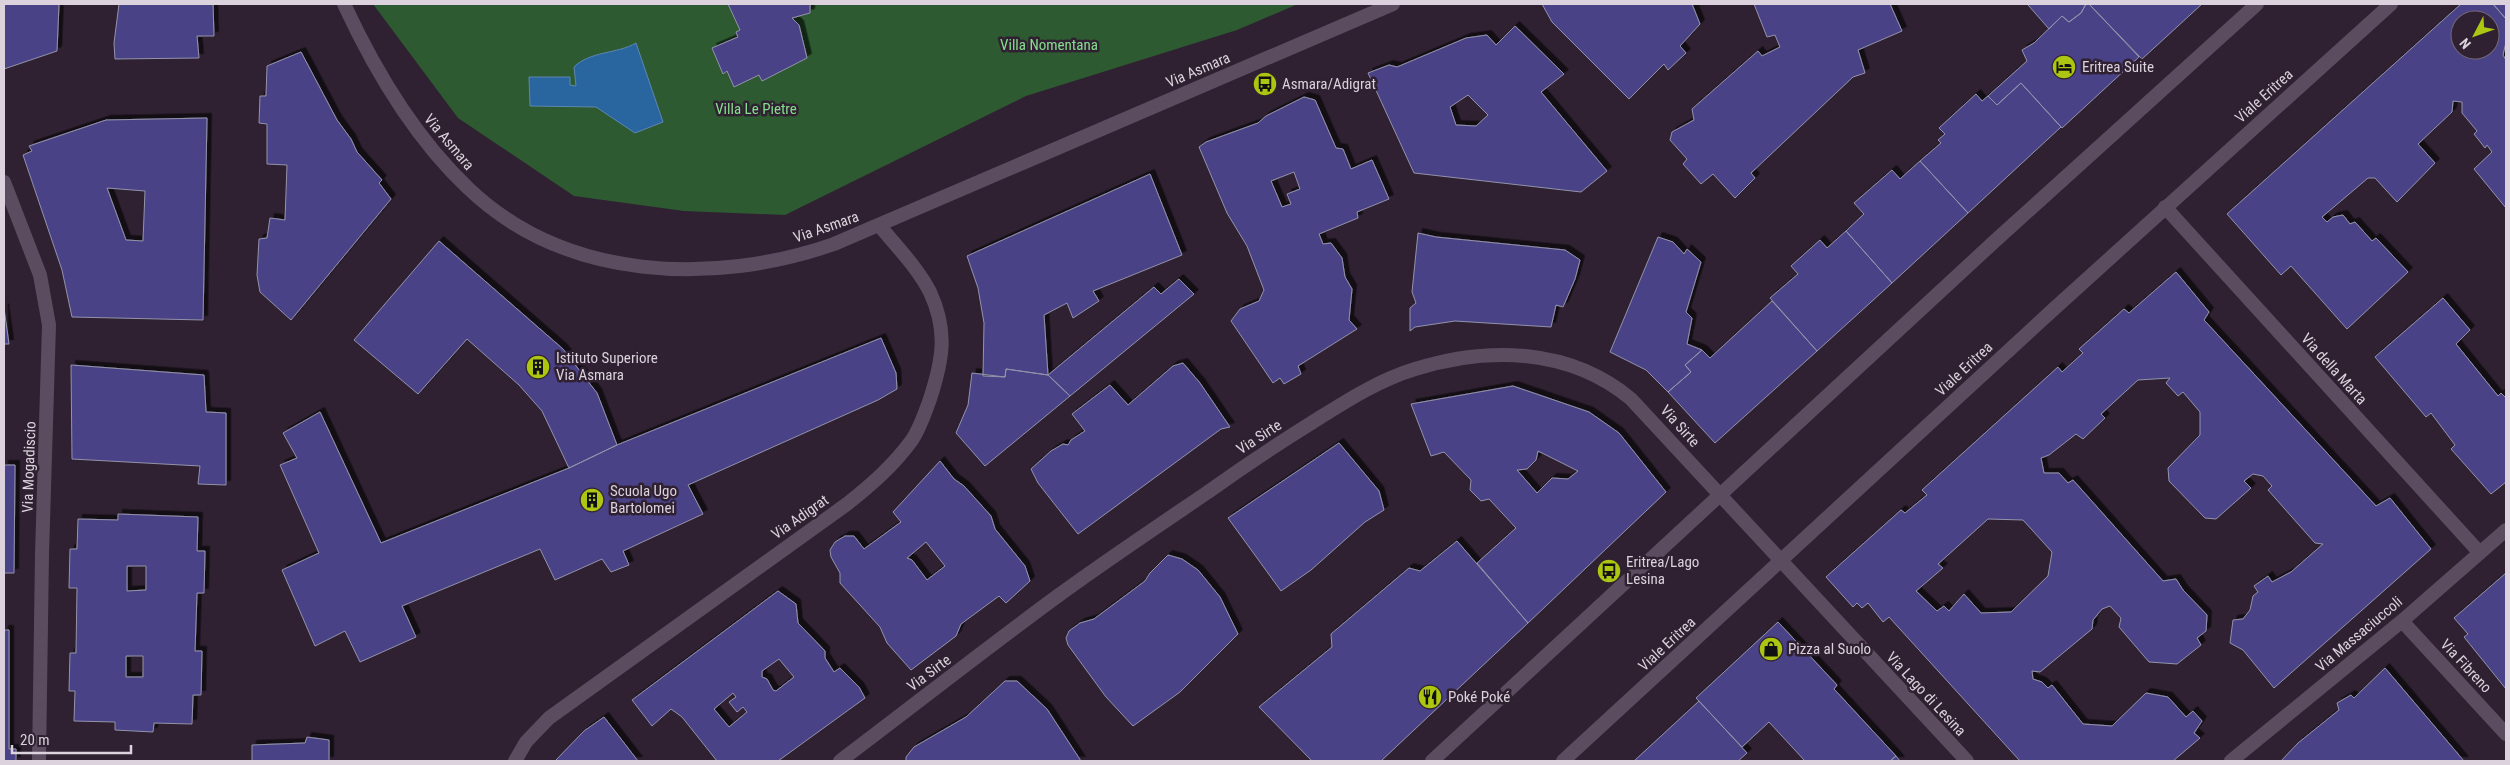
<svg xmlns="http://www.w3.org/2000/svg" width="2510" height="765" font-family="'Roboto Condensed',sans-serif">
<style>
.green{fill:#2d5a31}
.water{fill:#29669f;stroke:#5e86b2}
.building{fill:#494286;stroke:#9393ab;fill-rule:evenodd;filter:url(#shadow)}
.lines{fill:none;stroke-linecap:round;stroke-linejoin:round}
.minor{stroke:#5c4c5f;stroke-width:14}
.tertiary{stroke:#5c4c5f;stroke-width:14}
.labels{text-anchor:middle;stroke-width:5;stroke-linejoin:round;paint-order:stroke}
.park-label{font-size:15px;fill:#86de8d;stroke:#2f2131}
.poi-label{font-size:15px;fill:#dbd2dd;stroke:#2f2131;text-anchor:start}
.street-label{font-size:15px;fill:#dbd2dd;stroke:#2f2131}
</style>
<defs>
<filter id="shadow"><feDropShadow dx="4.5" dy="-4.5" stdDeviation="0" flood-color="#0009"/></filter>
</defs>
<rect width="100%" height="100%" fill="#2f2131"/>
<path class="green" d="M373,4H1298L1237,30L1026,96L785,215L684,211L574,196L458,118Z"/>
<path class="water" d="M636,43L663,122L635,133L596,107L530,106L529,77H570V85L576,86L574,67C590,51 617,54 636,43Z"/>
<path class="building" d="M4,4H59L57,51L4,69Z
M119,4H213L214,36H197L199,58L115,59L114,43Z
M728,4H810V13L792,18L799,25L807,58L762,81L759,75L734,87L727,71L723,74L712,48L738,37L736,32L740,30Z
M1542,4H1692L1700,24L1680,46L1686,53L1668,70L1664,64L1629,99L1552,22Z
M1754,4H1890L1902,31L1858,50L1865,73L1853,77L1751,173L1755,178L1735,198L1713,174L1701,184L1683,164L1687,159L1670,140L1672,132L1694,120L1692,109L1758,51L1762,56L1780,47L1775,35L1767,37Z
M2030,4H2086L2081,13L2069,22L2062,16L2049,29L2028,5Z
M2086,4H2089L2139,57L2062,128L2021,83L1997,105L1988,96L2027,61L2022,50L2034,43L2062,16L2069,22L2081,13Z
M2089,4H2202L2142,59Z
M2461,4H2493L2506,19V42L2503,55L2506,60V208L2474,169L2492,152L2487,145L2485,148L2474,134L2477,131L2462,113V102L2453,101L2452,112L2418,144L2435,163L2397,202L2375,178H2368L2322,217L2327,222L2333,217L2343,215L2350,224L2355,222L2372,241L2376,238L2408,272L2347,329L2291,266L2281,275L2227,214ZM2460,20H2490V50H2460Z
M2493,4H2506V19Z
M1515,26L1564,74L1541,92L1607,171L1581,192L1414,173L1368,73L1389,65L1397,67L1466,38L1487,35L1496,45ZM1468,95L1488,115L1476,126L1456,125L1450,107Z
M301,52L337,120L351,139L357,152L382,180L379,183L391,199L291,320L260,292L257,275L259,239L267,238L270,218L285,220L287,165L267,164V124L259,123L260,96H266L267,66Z
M2021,83L2061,127L1968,213L1920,161L1941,143L1938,140L1945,134L1939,128L1976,94L1982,101L1988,96L1997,105Z
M1304,97L1315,100L1336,148L1343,149L1351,169L1372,160L1389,199L1357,212L1358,218L1319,234L1323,244L1331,243L1342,258L1345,277L1352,289L1349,320L1357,329L1298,366L1301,374L1284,384L1280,378L1273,383L1231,321L1240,309L1259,301L1264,290L1247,246L1227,213L1199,147L1206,142L1258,123L1266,116ZM1294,172L1300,189L1287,194L1291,204L1282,207L1271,181Z
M207,118L203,320L72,317L62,270L23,155L32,151L29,146L106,120ZM107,188L145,191L143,241L126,240Z
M1920,161L1968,213L1892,283L1846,231L1864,214L1854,203L1892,170L1900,179Z
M1150,174L1182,255L1093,291L1099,301L1073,318L1067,303L1044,315L1048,375L1006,369L1005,377L983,376L984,323L978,288L967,256Z
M1846,231L1892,283L1817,351L1770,298L1798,274L1791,266L1820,240L1827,248Z
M1418,233L1436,237L1565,250L1580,260L1575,279L1563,307L1556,305L1551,327L1455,321L1415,327L1410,331V308L1416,303L1412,292Z
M1658,237L1673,242L1684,254L1687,249L1701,262L1686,312L1692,318L1687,344L1702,350L1685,365L1691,372L1668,392L1646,370L1610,352Z
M439,241L563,349L597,393L617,445L569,468L542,411L519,385L467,339L418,394L354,340Z
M2176,272L2209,312L2204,320L2376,506L2390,498L2431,549L2274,688L2243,650L2230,643L2233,620L2243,619L2250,610L2253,596L2258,592L2254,586L2268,576L2272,582L2291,572L2323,544L2315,543L2268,490L2272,486L2263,476L2253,474L2244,481L2251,488L2216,519L2205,518L2169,481L2168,468L2200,435V412L2183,392L2178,396L2166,383L2170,378L2138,380L2101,414L2105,418L2083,439L2076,434L2049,455L2041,458L2044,473H2059L2068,483L2073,480L2163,581L2176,579L2183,590L2207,615L2206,631L2197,638L2201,645L2177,664L2149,662L2119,627L2121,618L2110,606L2102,609L2093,620L2092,629L2040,672L2032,671L2033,679L2042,682L2048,688L2052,685L2083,724L2112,726L2146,693L2168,697L2186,717L2193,711L2202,721L2194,733L2200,738L2173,761H2020L1889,617L1883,622L1868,603L1862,608L1857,603L1853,607L1826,577L1901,510L1905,513L1927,495L1922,490L2058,367L2062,372L2083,353L2079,349L2124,309L2129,313ZM1988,519L2023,520L2052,552L2048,576L2011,612L1981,613L1964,594L1949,611L1944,606L1937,611L1916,591L1943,568L1938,564Z
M1179,279L1194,294L1070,396L1048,375L1154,287L1161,294Z
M2443,298L2470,330L2456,344L2498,396L2501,393L2506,398V482L2491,494L2451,449L2455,445L2431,413L2426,417L2375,357Z
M1772,301L1817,351L1715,443L1668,392L1691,372L1685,365L1702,350L1710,358Z
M4,308L9,344H4Z
M881,338L896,373L897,389L878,400L688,485L703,514L623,551L629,565L611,572L602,559L555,580L540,549L402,606L416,637L360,662L345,631L315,646L282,570L319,553L280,465L297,458L283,433L320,412L381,543L569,468L617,445Z
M1183,363L1200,383L1230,427L1221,429L1078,534L1038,483L1031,469L1051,451L1063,444L1068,445L1071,440L1085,431L1072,414L1110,385L1128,405L1173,366Z
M71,365L204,375L206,412L226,413V485L198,484L200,466L72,459Z
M1006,369L1048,375L1070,396L985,466L956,433L968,405L972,373L1005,377Z
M1513,386L1589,412L1619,433L1666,492L1528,623L1477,563L1516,528L1489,499L1481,501L1470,490L1471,480L1444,452L1431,456L1411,404ZM1538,451L1578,471L1568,479L1552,478L1537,493L1517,470L1527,469L1536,460Z
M1339,443L1379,491L1384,510L1365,522L1311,570L1281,591L1228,518Z
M940,461L954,479L964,486L991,516L995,529L1025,566L1030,581L1006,603L999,596L961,624L956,636L911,670L887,643L880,627L840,583V573L831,557L830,550L835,542L845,536H854L864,549L901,522L893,512ZM926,542L945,566L927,580L912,560L907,558Z
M4,465H15L14,573H4Z
M118,514L198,517L197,551H205L204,593H197L195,651H202L201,695H193L192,724L154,723L153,732L115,730V722L74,721L75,691H69L70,653H76L77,588H69L70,549H77L78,519L118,520ZM127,566H146V590L127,591ZM126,656H143V677H126Z
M1457,541L1528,623L1381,761H1312L1259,707L1332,647L1331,634L1409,568L1420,571Z
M1168,555L1182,559L1198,570L1220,597L1238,634L1180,692L1133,726L1106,697L1068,645L1066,638L1069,631L1080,623L1094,619L1145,581L1150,573Z
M2506,573V689L2464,637L2468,634L2454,618Z
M778,591L796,604L798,623L825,651V658L834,672L840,668L859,687L865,698L778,761H717L682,717L671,709L652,726L632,700ZM779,659L794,677L776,691L773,690L767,679L762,677V671ZM733,693L736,697L729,702L737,712L743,707L747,712L729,727L714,709Z
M1778,622L1837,685L1834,689L1896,756L1890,761H1805L1769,722L1742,747L1696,698Z
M4,630H9V749H16V761H4Z
M2385,668L2464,761H2281L2298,743L2339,710L2337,703L2351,695L2354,698Z
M1005,681H1017L1047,709L1081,761H906V757L914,747L966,717Z
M1699,701L1747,753L1738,761H1634Z
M604,717L638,761H555L584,731Z
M307,737L329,740V761H252V745L305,743Z
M1896,756L1900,761H1890Z"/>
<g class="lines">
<path class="minor" d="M344,4C375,71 414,137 468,188C565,281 713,286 834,244L1393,4
M4,182L40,275L49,325L42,554L39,761
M2165,207L2480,553
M2402,621L2506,734
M515,761L526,742L549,718L847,504C871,485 893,466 912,440C920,428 925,413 930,399C943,359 948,331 930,292C918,268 896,246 879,225
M840,761C913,706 985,649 1059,595C1107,560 1158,526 1208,492C1243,467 1279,443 1316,420C1348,400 1379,380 1415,369C1488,346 1570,348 1631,399L1967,761
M2231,761L2402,621L2506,530"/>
<path class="tertiary" d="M1432,761L1996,240L2257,4
M1563,761L2056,307L2391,4"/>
</g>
<defs>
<g id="hotel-disc" transform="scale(1.25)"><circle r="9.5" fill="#acc611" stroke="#2f2131"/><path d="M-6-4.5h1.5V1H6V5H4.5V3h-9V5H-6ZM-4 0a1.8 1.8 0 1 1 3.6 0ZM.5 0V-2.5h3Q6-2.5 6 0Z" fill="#111"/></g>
<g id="bus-disc" transform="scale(1.25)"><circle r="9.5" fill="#acc611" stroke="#2f2131"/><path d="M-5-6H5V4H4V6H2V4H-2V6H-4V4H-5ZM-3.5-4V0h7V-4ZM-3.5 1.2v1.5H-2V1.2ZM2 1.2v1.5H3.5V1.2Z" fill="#111"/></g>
<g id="building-disc" transform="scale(1.25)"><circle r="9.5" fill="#acc611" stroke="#2f2131"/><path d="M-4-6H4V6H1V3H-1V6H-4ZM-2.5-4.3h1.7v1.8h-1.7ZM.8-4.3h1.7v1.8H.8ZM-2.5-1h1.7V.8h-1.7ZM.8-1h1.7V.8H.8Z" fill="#111"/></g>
<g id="shop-disc" transform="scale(1.25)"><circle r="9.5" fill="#acc611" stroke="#2f2131"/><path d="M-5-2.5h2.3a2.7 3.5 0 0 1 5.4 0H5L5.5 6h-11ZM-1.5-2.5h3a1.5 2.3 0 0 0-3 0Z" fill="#111"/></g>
<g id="restaurant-disc" transform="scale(1.25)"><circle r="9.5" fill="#acc611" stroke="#2f2131"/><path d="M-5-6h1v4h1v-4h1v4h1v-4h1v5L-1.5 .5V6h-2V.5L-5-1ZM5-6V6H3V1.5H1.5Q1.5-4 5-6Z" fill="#111"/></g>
</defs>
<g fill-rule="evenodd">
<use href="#hotel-disc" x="2064" y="67"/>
<use href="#bus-disc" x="1265" y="84"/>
<use href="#building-disc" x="538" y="367"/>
<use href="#building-disc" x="592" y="500"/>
<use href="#bus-disc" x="1609" y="571"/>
<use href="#shop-disc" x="1771" y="649"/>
<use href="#restaurant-disc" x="1430" y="697"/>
</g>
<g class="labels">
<g class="park-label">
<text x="1049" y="50">Villa Nomentana</text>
<text x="756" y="114">Villa Le Pietre</text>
</g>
<g class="poi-label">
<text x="2082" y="72">Eritrea Suite</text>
<text x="1282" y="89">Asmara/Adigrat</text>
<text x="556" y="363">Istituto Superiore<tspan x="556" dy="17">Via Asmara</tspan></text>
<text x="610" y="496">Scuola Ugo<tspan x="610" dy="17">Bartolomei</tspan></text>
<text x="1626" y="567">Eritrea/Lago<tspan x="1626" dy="17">Lesina</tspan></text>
<text x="1788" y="654">Pizza al Suolo</text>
<text x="1448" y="702">Poké Poké</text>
</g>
<g class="street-label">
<text transform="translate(1198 70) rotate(-23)" y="5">Via Asmara</text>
<text transform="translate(2264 96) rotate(-42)" y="5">Viale Eritrea</text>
<text transform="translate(449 142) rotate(50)" y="5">Via Asmara</text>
<text transform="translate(826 227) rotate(-19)" y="5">Via Asmara</text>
<text transform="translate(1964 369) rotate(-43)" y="5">Viale Eritrea</text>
<text transform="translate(2334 369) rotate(48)" y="5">Via della Marta</text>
<text transform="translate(1680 426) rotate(48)" y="5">Via Sirte</text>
<text transform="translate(1259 437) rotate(-33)" y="5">Via Sirte</text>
<text transform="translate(29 467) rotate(-88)" y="5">Via Mogadiscio</text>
<text transform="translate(800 517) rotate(-35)" y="5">Via Adigrat</text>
<text transform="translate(2359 634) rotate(-40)" y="5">Via Massaciuccoli</text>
<text transform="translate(1667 644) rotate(-43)" y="5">Viale Eritrea</text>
<text transform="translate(2466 666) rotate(47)" y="5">Via Fibreno</text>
<text transform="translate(929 673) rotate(-37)" y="5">Via Sirte</text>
<text transform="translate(1926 694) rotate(47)" y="5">Via Lago di Lesina</text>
</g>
</g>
<rect width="2510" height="765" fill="none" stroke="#dbd2dd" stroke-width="10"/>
<g transform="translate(2475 35) rotate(229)"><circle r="24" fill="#2f2131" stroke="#746876"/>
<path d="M0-4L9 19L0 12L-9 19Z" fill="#acc611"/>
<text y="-8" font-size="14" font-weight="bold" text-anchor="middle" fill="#dbd2dd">N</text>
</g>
<path d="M12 745v8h119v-8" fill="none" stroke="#dbd2dd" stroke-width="2.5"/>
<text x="20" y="745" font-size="15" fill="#dbd2dd" stroke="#2f2131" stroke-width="4" paint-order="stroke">20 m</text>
</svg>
